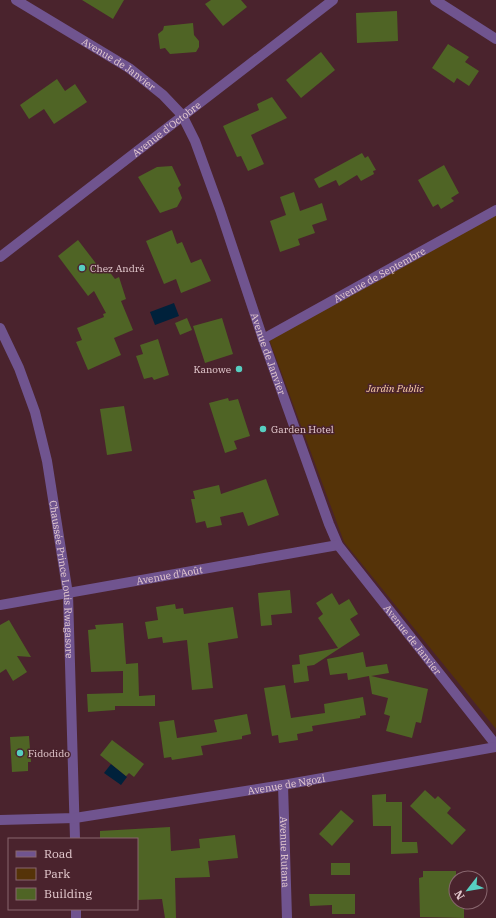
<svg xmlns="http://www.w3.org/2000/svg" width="496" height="918" font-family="'IBM Plex Serif',serif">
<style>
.green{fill:#553308}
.water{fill:#00213b}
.building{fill:#4f6425}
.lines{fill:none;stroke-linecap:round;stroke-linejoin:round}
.minor{stroke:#70548f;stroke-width:10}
.poi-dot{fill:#57cec1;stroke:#4a232d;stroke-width:1.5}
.labels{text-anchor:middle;stroke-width:3;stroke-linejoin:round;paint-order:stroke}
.street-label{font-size:10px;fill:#e5cbd0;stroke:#4a232d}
.poi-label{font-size:10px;fill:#e5cbd0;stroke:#4a232d;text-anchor:start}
.park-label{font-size:10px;font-style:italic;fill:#fcd0a6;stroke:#4a232d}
</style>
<rect width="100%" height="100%" fill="#4a232d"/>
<path class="green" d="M496,215V729L344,542L269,339Z"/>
<path class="water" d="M174,303L179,316L155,325L150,312Z
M111,764L127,777L121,785L104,773Z"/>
<path class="building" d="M82,0H124L113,19Z
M211,0H241L247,7L223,26L205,4Z
M397,11L398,41L357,43L356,13Z
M193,23L194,35L199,41V47L196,52L170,54L165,48L160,49L158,34L163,30L164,26Z
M448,44L469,57L465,62L479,71L469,86L457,78L454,83L432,68Z
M321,52L335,70L301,98L286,80Z
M57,79L65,91L75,84L87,102L54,124L44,109L29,119L20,105Z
M272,97L287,118L251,135L264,164L248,171L241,156L237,157L223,126L259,110L257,104Z
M362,153L365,158L368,156L376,170L373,171L374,174L361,181L357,175L339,186L336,180L319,188L314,179Z
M444,165L459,193L451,198L454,201L441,209L438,204L433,207L418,180Z
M172,166L181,185L178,188L182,198L177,207L160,213L138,177L157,167Z
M294,192L300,211L322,203L327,220L312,225L315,233L298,239L300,245L280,252L270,221L286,215L280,197Z
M172,230L177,244L182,242L191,263L201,259L211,281L181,293L176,279L164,284L146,241Z
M78,240L101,270L105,266L115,279L119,277L126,299L121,301L133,330L114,338L121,355L88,370L76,342L82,340L77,328L104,317L103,314L106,313L94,291L88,296L58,256Z
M187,318L192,330L180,335L175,323Z
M222,318L233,354L205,363L193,326Z
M158,339L169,375L154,380L152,377L144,379L136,356L143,354L140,345Z
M228,398L229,401L238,399L250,436L234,441L237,449L225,453L209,403Z
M124,406L132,451L107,455L100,409Z
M266,479L279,515L248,526L243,512L220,517L222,525L207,528L205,521L196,523L191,499H195L193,491L219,485L221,494Z
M290,590L292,613L271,615L272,625L261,626L258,593Z
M332,593L339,605L349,599L358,614L350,619L360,635L314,665L307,666L309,681L294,683L292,665L300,664L299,655L338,648L318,618L323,614L316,603Z
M175,604L176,609L183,608L184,614L233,607L238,638L208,643L213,688L192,690L187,640L163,643L162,637L148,639L145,622L158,620L156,607Z
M9,620L31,657L17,656L27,672L13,681L6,669L0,673V625Z
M123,623L126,664L138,663L139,696L155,695V706H115V710L88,712L87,694L123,693V671L91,672L88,630L96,629L95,625Z
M363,652L366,667L387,664L389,673L371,676L428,689L421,723L416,722L412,738L386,731L390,716L384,714L388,698L372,694L369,676L348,680L347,673L330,675L327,659Z
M285,685L291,718L325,713L324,704L363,697L366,715L360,716V718L312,726L313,731L297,734L298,740L279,743L278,735L272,736L264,688Z
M247,714L251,734L242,736V739L201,746L203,755L172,760L171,757L164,758L159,722L174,720L177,738L217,732L214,720Z
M29,736L31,762H28V771L12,772L10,737Z
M112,740L144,764L134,777L129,773L126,776L100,755Z
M425,790L435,799L438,796L451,808L447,813L466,830L452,845L410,806Z
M386,794V802H402V842H417L418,853L391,854V826H373L372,795Z
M341,810L354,821L332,846L319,834Z
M170,827L171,851L200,848L199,839L235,835L238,858L208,861L210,877L175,878L176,918H165L162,899L137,900V839H100V831Z
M331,863H350V875H331Z
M423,871H456V902H464V918L420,917L419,878L423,877Z
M309,894H355V914H332V905L310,906Z"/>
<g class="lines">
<g class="minor">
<path id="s1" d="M16,0L129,68L163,95L182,115L195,141L220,210L263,339L329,524L338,545L496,745"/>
<path d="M435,0L496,39"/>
<path id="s2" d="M0,257L333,0"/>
<path id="s3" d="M0,328L19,368L35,412L47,461L68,594L75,839"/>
<path id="s4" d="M263,339L496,210"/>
<path id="s5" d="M0,605L338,545"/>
<path id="s6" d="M283,785L287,918"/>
<path id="s7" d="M0,820L75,818L283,785L496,747"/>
<path d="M76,909V918"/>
</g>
</g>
<g class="poi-dot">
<circle cx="82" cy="268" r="4"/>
<circle cx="239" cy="369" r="4"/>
<circle cx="263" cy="429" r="4"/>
<circle cx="20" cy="753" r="4"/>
</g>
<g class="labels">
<g class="street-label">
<text dy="4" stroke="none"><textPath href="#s1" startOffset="121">Avenue de Janvier</textPath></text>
<text dy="4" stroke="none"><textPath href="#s2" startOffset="210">Avenue d'Octobre</textPath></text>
<text dy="4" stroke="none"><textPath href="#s4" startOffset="133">Avenue de Septembre</textPath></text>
<text dy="4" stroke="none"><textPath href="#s1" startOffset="457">Avenue de Janvier</textPath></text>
<text dy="4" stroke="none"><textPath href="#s5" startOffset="172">Avenue d'Août</textPath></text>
<text dy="4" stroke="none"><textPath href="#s3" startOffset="261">Chaussée Prince Louis Rwagasore</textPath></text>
<text dy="4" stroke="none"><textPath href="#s1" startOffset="781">Avenue de Janvier</textPath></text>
<text dy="4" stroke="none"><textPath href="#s7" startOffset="289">Avenue de Ngozi</textPath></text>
<text dy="4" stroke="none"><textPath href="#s6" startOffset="67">Avenue Rutana</textPath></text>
</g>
<g class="poi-label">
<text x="90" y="272">Chez André</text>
<text x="231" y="373" text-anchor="end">Kanowe</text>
<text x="271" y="433">Garden Hotel</text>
<text x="28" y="757">Fidodido</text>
</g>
<g class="park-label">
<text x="395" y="392">Jardin Public</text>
</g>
</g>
<rect x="8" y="838" width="130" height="72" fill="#4a232d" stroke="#88666e"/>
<rect x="16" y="851" width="20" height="6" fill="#70548f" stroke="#88666e"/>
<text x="44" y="858" font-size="12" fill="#e5cbd0">Road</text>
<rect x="16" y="868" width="20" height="12" fill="#553308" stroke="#88666e"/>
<text x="44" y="878" font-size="12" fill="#e5cbd0">Park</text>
<rect x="16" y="888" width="20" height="12" fill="#4f6425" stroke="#88666e"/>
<text x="44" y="898" font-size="12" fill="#e5cbd0">Building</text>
<g transform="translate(468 890) rotate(239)"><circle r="19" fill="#4a232d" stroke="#88666e"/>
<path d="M0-3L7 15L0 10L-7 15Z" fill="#57cec1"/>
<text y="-6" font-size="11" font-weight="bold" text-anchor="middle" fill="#e5cbd0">N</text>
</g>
</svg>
